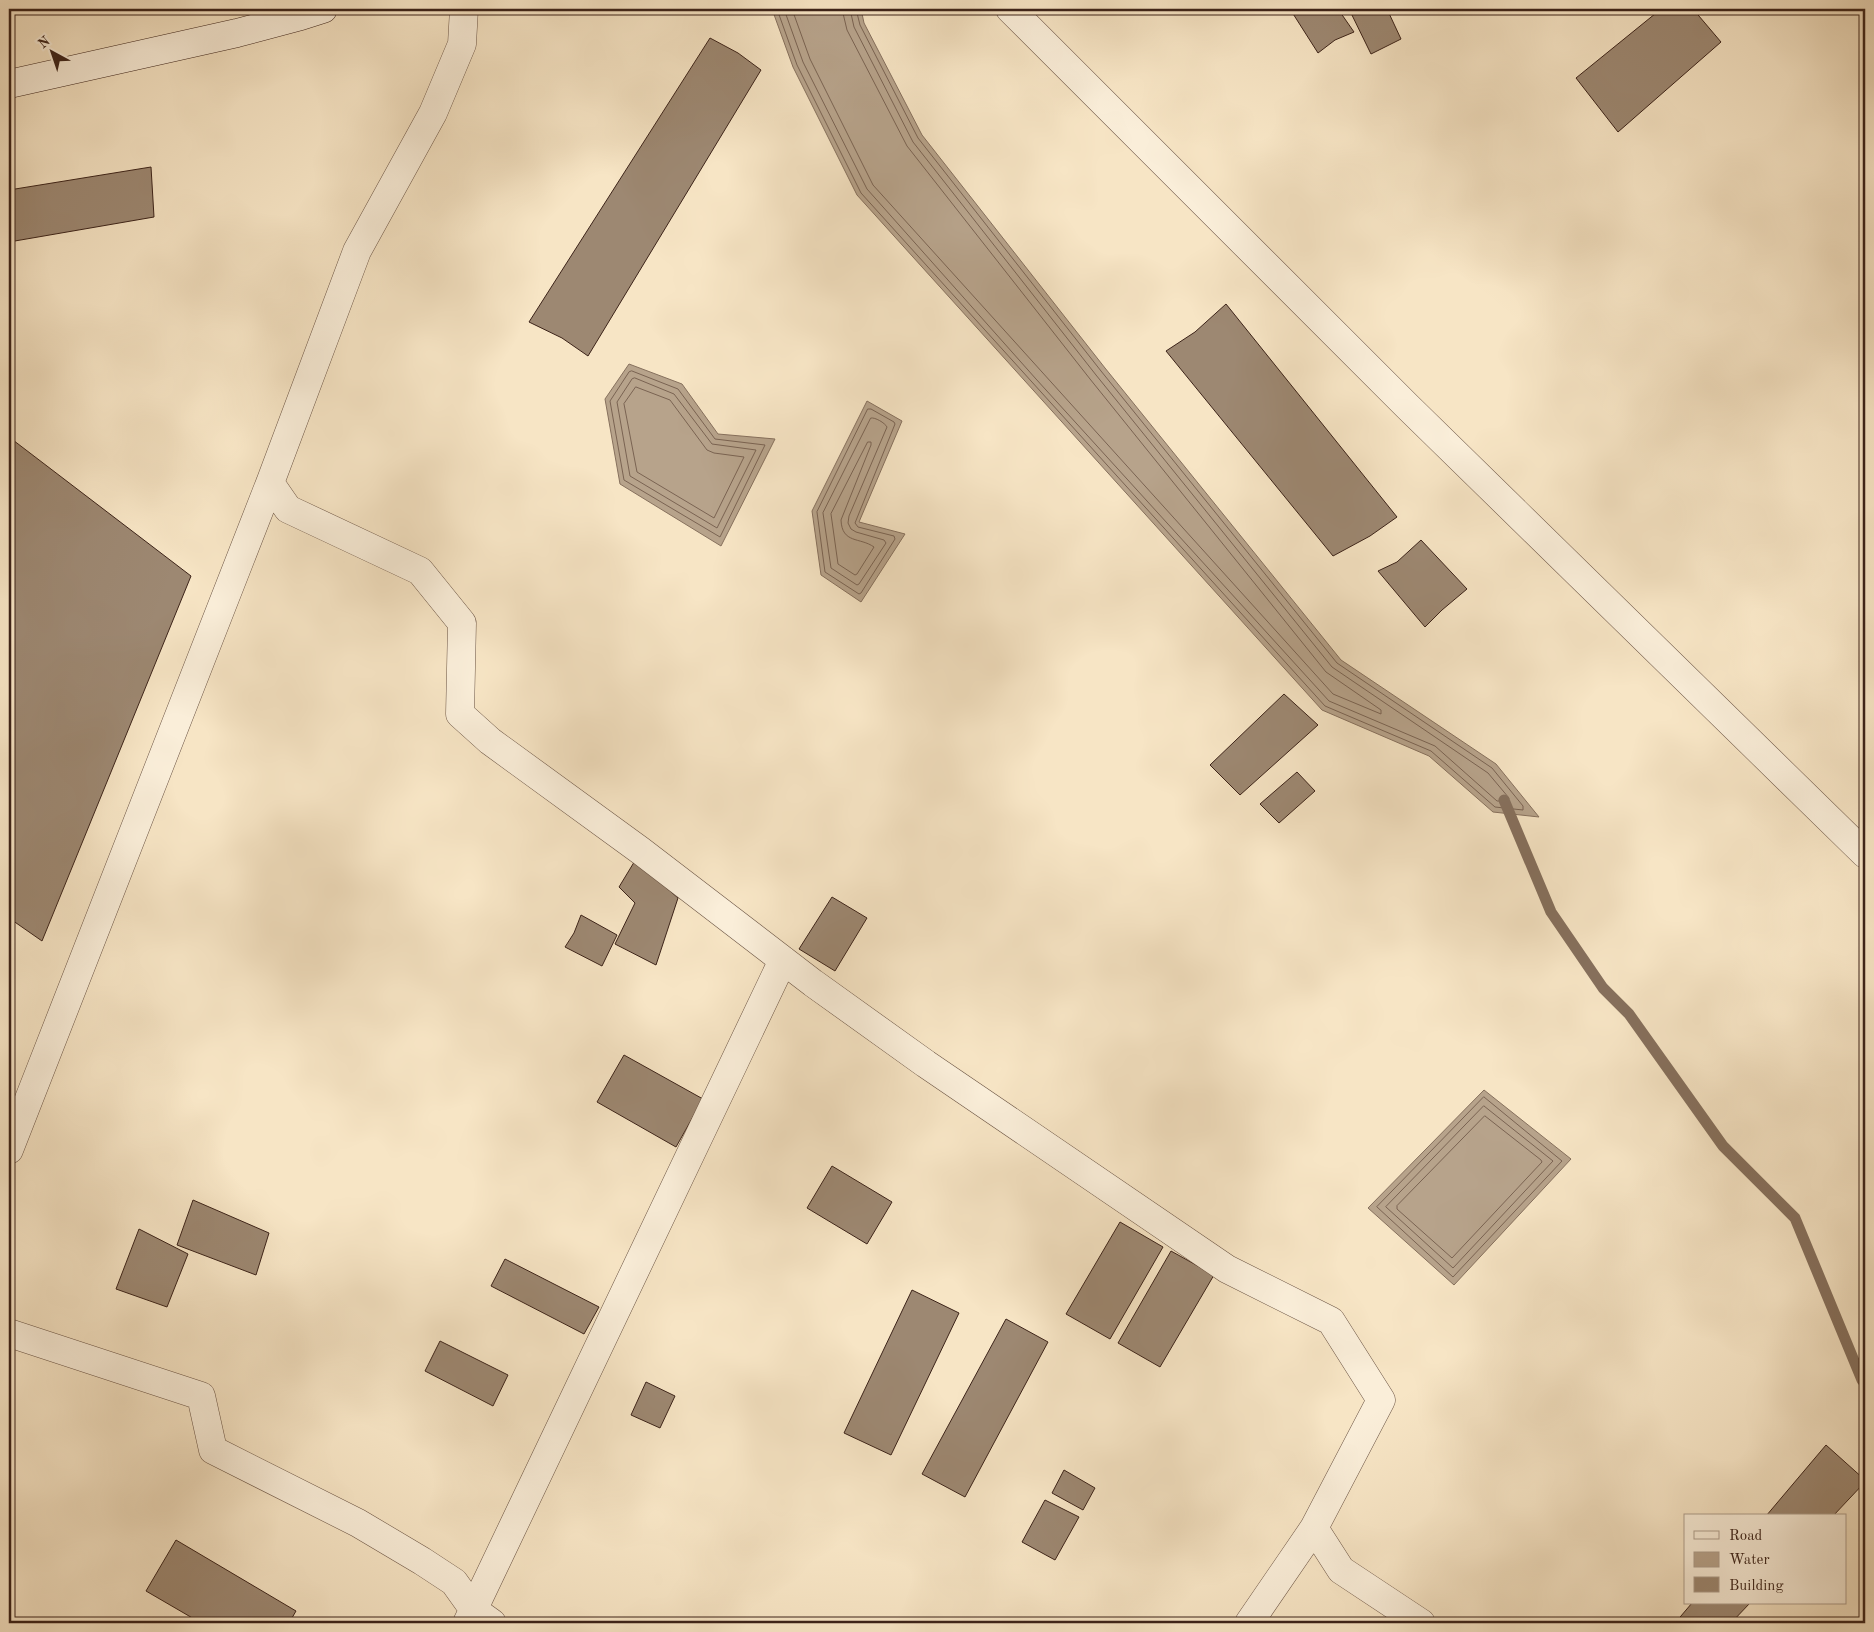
<svg xmlns="http://www.w3.org/2000/svg" width="1874" height="1632" font-family="'Old Standard TT',serif">
<style>
.water{fill:#b7a38b;stroke:#86705d}
.lines{fill:none;stroke-linecap:round;stroke-linejoin:round}
.shore{stroke:#7a6352;stroke-width:1}
.stream{stroke:#86705d;stroke-width:11}
.building{fill:#9d8872;stroke:#3c2319}
.minor-casing{stroke:#6b5444;stroke-width:29}
.secondary-casing{stroke:#3c2319;stroke-width:29}
.minor{stroke:#faeed9;stroke-width:28}
.secondary{stroke:#faeed9;stroke-width:28}
</style>
<rect width="100%" height="100%" fill="#f7e5c5"/>
<filter id="stains"><feTurbulence type="fractalNoise" baseFrequency=".004" numOctaves="4"/><feColorMatrix values="0 0 0 0 .2 0 0 0 0 .09 0 0 0 0 .02 0 0 0 .5 -.17"/></filter>
<radialGradient id="worn" r=".72"><stop offset=".6" stop-color="#630" stop-opacity="0"/><stop offset="1" stop-color="#630" stop-opacity=".3"/></radialGradient>
<path class="water" d="M772,9H861L864,23L922,135L1105,368L1341,660L1496,764L1539,817L1493,812L1429,756L1322,710L857,195L793,67Z
M629,364L682,384L718,434L775,439L721,546L620,484L605,399Z
M867,401L902,421L859,522L905,534L861,602L821,575L812,511Z
M1484,1090L1571,1159L1454,1285L1368,1208Z"/>
<g class="lines">
<path class="shore" d="M777,9L797,65L861,193L1325,706L1431,751L1495,807L1523,810V806L1492,768L1337,663L1101,371L918,138L860,25L856,9
M784,9L803,62L867,189L1036,379L1329,701L1435,746L1497,801H1508L1509,798L1488,773L1332,667L1096,375L913,142L854,27L850,9
M792,9L810,59L873,185L1333,694L1381,714V710L1326,672L1090,379L907,146L847,30L842,9
M632,371L678,389L715,439L765,445L720,537L624,480L610,401L629,372Z
M635,378L674,394L712,444L756,450L717,528L630,476L617,402L632,379Z
M636,387L670,400L707,450L714,453L744,457L714,518L637,472L624,404Z
M868,409H871L894,422L895,424L855,523L858,527L894,536L895,539L861,593L859,594L825,572L817,512Z
M871,418C875,417 885,423 887,427L849,516L848,523L851,529L856,532L884,540L886,543L859,584L857,585L831,568L823,513Z
M868,442H871V445L841,520C842,544 860,537 874,547L857,574L855,575L838,564L831,514Z
M1484,1097L1562,1161L1453,1277L1377,1207Z
M1484,1106L1553,1161L1453,1268L1386,1207Z
M1485,1116L1541,1160L1542,1162L1452,1258L1397,1209V1206Z"/>
<path class="stream" d="M1504,800L1551,912L1603,988L1629,1014L1723,1146L1795,1218L1862,1380L1865,1383"/>
</g>
<path class="building" d="M1290,9H1338L1354,32L1335,40L1318,53Z
M1349,9H1387L1401,39L1371,54Z
M1661,9H1693L1721,42L1618,132L1576,78Z
M710,38L738,53L761,70L588,356L562,338L529,322Z
M151,167L154,217L9,242V190Z
M1226,304L1397,517L1370,536L1333,556L1166,351L1195,332Z
M9,437L191,576L42,941L9,918Z
M1421,540L1467,589L1442,610L1425,627L1378,571L1397,562Z
M1284,694L1318,725L1240,795L1210,765Z
M1297,772L1315,791L1279,823L1260,804Z
M636,859L653,876L678,898L656,965L615,944L635,903L619,887Z
M832,897L867,918L835,971L799,949Z
M581,915L617,935L602,966L565,947L574,933Z
M624,1055L703,1099L676,1147L597,1102Z
M832,1166L892,1202L867,1244L807,1208Z
M193,1200L269,1233L256,1275L177,1245Z
M1120,1222L1163,1247L1110,1339L1066,1314Z
M139,1229L188,1254L167,1307L116,1289Z
M1171,1251L1214,1275L1160,1367L1118,1343Z
M505,1259L599,1307L584,1334L491,1286Z
M912,1290L959,1313L891,1455L844,1433Z
M1006,1319L1048,1342L965,1497L922,1474Z
M440,1341L508,1375L493,1406L425,1371Z
M646,1382L675,1396L660,1428L631,1415Z
M1826,1445L1865,1480V1482L1833,1516H1766Z
M1064,1470L1095,1488L1083,1510L1052,1493Z
M1045,1500L1079,1517L1055,1560L1022,1542Z
M176,1540L296,1611L289,1623H201L146,1591Z
M1692,1603H1750L1731,1623H1675Z"/>
<g class="lines">
<g class="minor-casing">
<path id="minor" d="M1010,9L1407,406L1865,854
M270,483L288,509L420,571L462,623L460,714L490,741L641,851L813,983L926,1064L1227,1269L1331,1321L1381,1400L1314,1528L1249,1623
M9,1150L270,483L357,251L433,113L462,44L464,9
M9,1333L201,1396L213,1450L358,1523L422,1561L454,1582L474,1610L492,1623
M1314,1528L1341,1570L1421,1623
M467,1623L783,960"/>
</g>
<g class="secondary-casing">
<path id="secondary" d="M9,84L237,33L301,16L323,9"/>
</g>
<use href="#minor" class="minor"/>
<use href="#secondary" class="secondary"/>
</g>
<rect width="1874" height="1632" fill="none" stroke="#f7e5c5" stroke-width="30"/>
<rect x="10" y="10" width="1854" height="1612" fill="none" stroke="#3c2319" stroke-width="2.5"/>
<rect x="15" y="15" width="1844" height="1602" fill="none" stroke="#3c2319"/>
<rect x="1684" y="1514" width="162" height="90" fill="#faeed9" stroke="#ae9d8c"/>
<rect x="1694" y="1531" width="25" height="8" fill="#faeed9" stroke="#ae9d8c"/>
<text x="1729" y="1540" font-size="15" fill="#3c2319">Road</text>
<rect x="1694" y="1552" width="25" height="15" fill="#b7a38b" stroke="#ae9d8c"/>
<text x="1729" y="1564" font-size="15" fill="#3c2319">Water</text>
<rect x="1694" y="1577" width="25" height="15" fill="#9d8872" stroke="#ae9d8c"/>
<text x="1729" y="1590" font-size="15" fill="#3c2319">Building</text>
<g transform="translate(52 52) rotate(320)" stroke="#faeed9" stroke-width="4" paint-order="stroke">
<path d="M0-4L9 19L0 12L-9 19Z" fill="#3c2319"/>
<text y="-8" font-size="14" font-weight="bold" text-anchor="middle" fill="#3c2319">N</text>
</g>
<rect width="100%" height="100%" filter="url(#stains)"/>
<rect width="100%" height="100%" fill="url(#worn)"/>
</svg>
